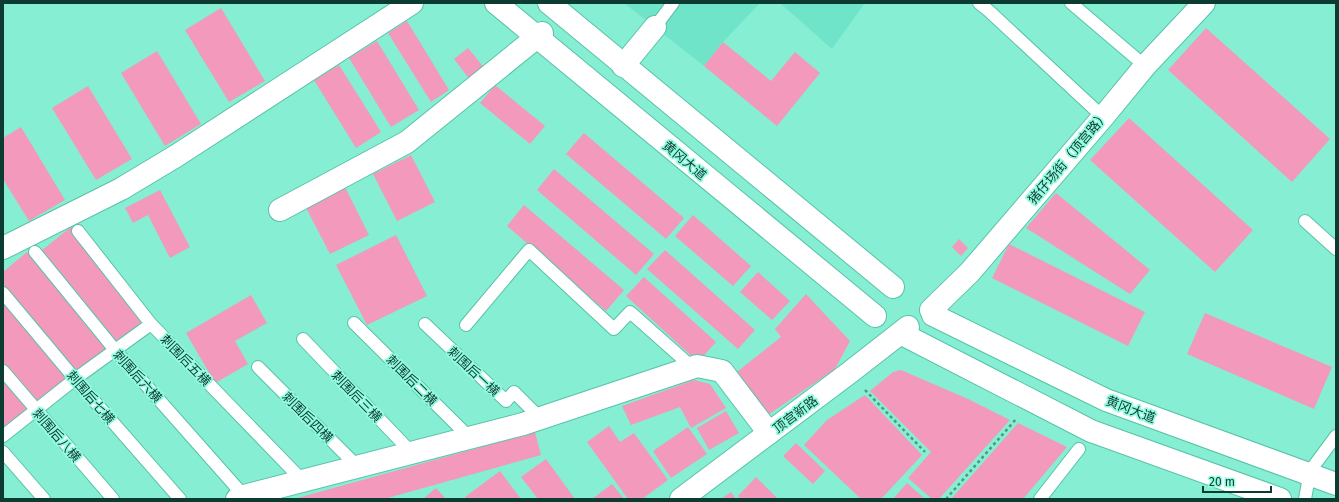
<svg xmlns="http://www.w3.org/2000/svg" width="1339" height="502" font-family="'Fira Sans','Noto Sans SC',sans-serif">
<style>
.built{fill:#70e4c8}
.building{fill:#f399bc}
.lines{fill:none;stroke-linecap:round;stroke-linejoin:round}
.service-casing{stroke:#59c2a9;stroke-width:14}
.minor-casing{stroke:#59c2a9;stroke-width:24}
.secondary-casing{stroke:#59c2a9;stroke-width:24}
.primary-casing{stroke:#59c2a9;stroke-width:24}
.path{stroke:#4c9986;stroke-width:2.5;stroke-dasharray:3 3;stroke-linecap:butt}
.service{stroke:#fff;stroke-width:12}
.minor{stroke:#fff;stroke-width:22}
.secondary{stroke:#fff;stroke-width:22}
.primary{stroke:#fff;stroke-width:22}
.labels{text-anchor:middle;stroke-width:3.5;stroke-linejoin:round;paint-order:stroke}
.street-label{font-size:13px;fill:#0c3b31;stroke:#93fbe0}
</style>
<rect width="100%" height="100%" fill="#86eed3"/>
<path class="built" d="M624,3H760L723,42L704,66Z
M780,3H865L832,49Z"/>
<path class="building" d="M221,8L265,81L229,102L185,30Z
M407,21L449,90L431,102L388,33Z
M1206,28L1330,139L1292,182L1168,70Z
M377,41L419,110L391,127L349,58Z
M723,42L771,81L795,52L820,73L777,126L704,66Z
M468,48L495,81L480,93L454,59Z
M157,51L201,124L165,146L121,73Z
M339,65L381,132L356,148L314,80Z
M495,85L545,126L530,144L480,103Z
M88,86L132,159L96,180L52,108Z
M1129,118L1253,230L1215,272L1090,160Z
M21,127L65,200L29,221L3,179V138Z
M584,133L684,218L666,239L566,154Z
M411,155L435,202L397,221L373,174Z
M554,169L654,254L636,275L537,190Z
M344,185L369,235L330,254L304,204Z
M160,190L190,247L170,258L148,215L133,223L125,208Z
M1056,193L1150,270L1130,294L1026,228Z
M524,205L624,290L606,311L507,226Z
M693,215L751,266L733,286L675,236Z
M71,227L145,321L115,345L41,251Z
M396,235L427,296L367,325L336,265Z
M959,239L968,248L961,256L952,247Z
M1009,244L1145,312L1128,346L992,278Z
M665,250L755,330L738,349L647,269Z
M27,252L108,348L76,374L3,287V272Z
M758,272L790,301L772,320L740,292Z
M644,277L716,342L698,362L626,296Z
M806,294L850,341L835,369L765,417L733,375L781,337L775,329Z
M251,295L267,323L235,341L248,364L215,383L186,333Z
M3,300L69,379L39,404L3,362Z
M1205,313L1332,367L1314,409L1187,354Z
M901,370L968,399L1010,420L939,499H932L908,478L931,452L870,391L893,372Z
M3,377L30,409L3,431Z
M694,380L710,384L726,408L691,428L680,407L631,425L622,406Z
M865,395L922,455L881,499H861L804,445L827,420Z
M726,411L739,433L709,450L697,428Z
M1018,423L1067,447L1023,499H951Z
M609,426L620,442L634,433L668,480L642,499H628L587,442Z
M688,427L707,454L671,478L653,451Z
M535,432L541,455L384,499H294Z
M796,443L825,471L813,484L783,456Z
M546,459L575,499H538L521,477Z
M500,471L521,499H466L465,497Z
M756,477L778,499H741L738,496Z
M907,483L925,499H893Z
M612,484L624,499H592Z
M436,488L446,499H423Z
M731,492L736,499H721Z"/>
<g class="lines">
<g class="service-casing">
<path id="service" d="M979,3L989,11L1103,117
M1071,3L1145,66
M655,27L673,3
M1305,221L1336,249
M78,231L151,324L303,481
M35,252L115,350L244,496
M3,293L75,379L180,499
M354,323L470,438
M425,324L506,401L514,392L540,418
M466,325L529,250L614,329L630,312L692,367
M303,339L412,453
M258,367L358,467
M3,371L113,499
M3,436L75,379L151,324
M3,452L44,499
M1040,499L1079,449
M1305,499L1310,471L1336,436"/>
</g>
<g class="minor-casing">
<path id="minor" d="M623,66L655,27
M280,210L407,142L542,33
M3,248L121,189L176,156L412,3
M931,310L970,272L1103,117L1145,66L1204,3
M237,499L244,496L523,424L697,366L722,371L769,433"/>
</g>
<g class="secondary-casing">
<path id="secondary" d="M681,499L849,373L908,327"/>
</g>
<g class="primary-casing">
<path id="primary" d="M496,3L875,316
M549,3L893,287
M933,315L1106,400L1336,484
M906,336L1091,431L1280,499"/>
</g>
<path class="path" d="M865,390L925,452
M946,499L1017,418"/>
<use href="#service" class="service"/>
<use href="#minor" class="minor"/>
<use href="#secondary" class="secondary"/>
<use href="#primary" class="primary"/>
</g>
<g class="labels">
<g class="street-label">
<text transform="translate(1068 157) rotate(-50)" y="5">猪仔场街（顶宫路）</text>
<text transform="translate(685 160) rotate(40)" y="5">黄冈大道</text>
<text transform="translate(186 360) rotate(46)" y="5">刺围后五横</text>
<text transform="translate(474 371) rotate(43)" y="5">刺围后一横</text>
<text transform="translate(138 376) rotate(48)" y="5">刺围后六横</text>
<text transform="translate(412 380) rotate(45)" y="5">刺围后二横</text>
<text transform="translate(357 396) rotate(46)" y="5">刺围后三横</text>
<text transform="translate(91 397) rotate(49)" y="5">刺围后七横</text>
<text transform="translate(1131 409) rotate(21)" y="5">黄冈大道</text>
<text transform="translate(795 414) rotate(-37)" y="5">顶宫新路</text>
<text transform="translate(308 417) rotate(45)" y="5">刺围后四横</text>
<text transform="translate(57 435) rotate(49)" y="5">刺围后八横</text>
</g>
</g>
<rect width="1339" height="502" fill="none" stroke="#0c3b31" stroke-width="8"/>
<path d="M1203 486v6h68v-6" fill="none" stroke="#0c3b31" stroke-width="2"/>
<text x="1209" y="486" font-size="12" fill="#0c3b31" stroke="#93fbe0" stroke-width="3" paint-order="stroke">20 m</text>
</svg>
